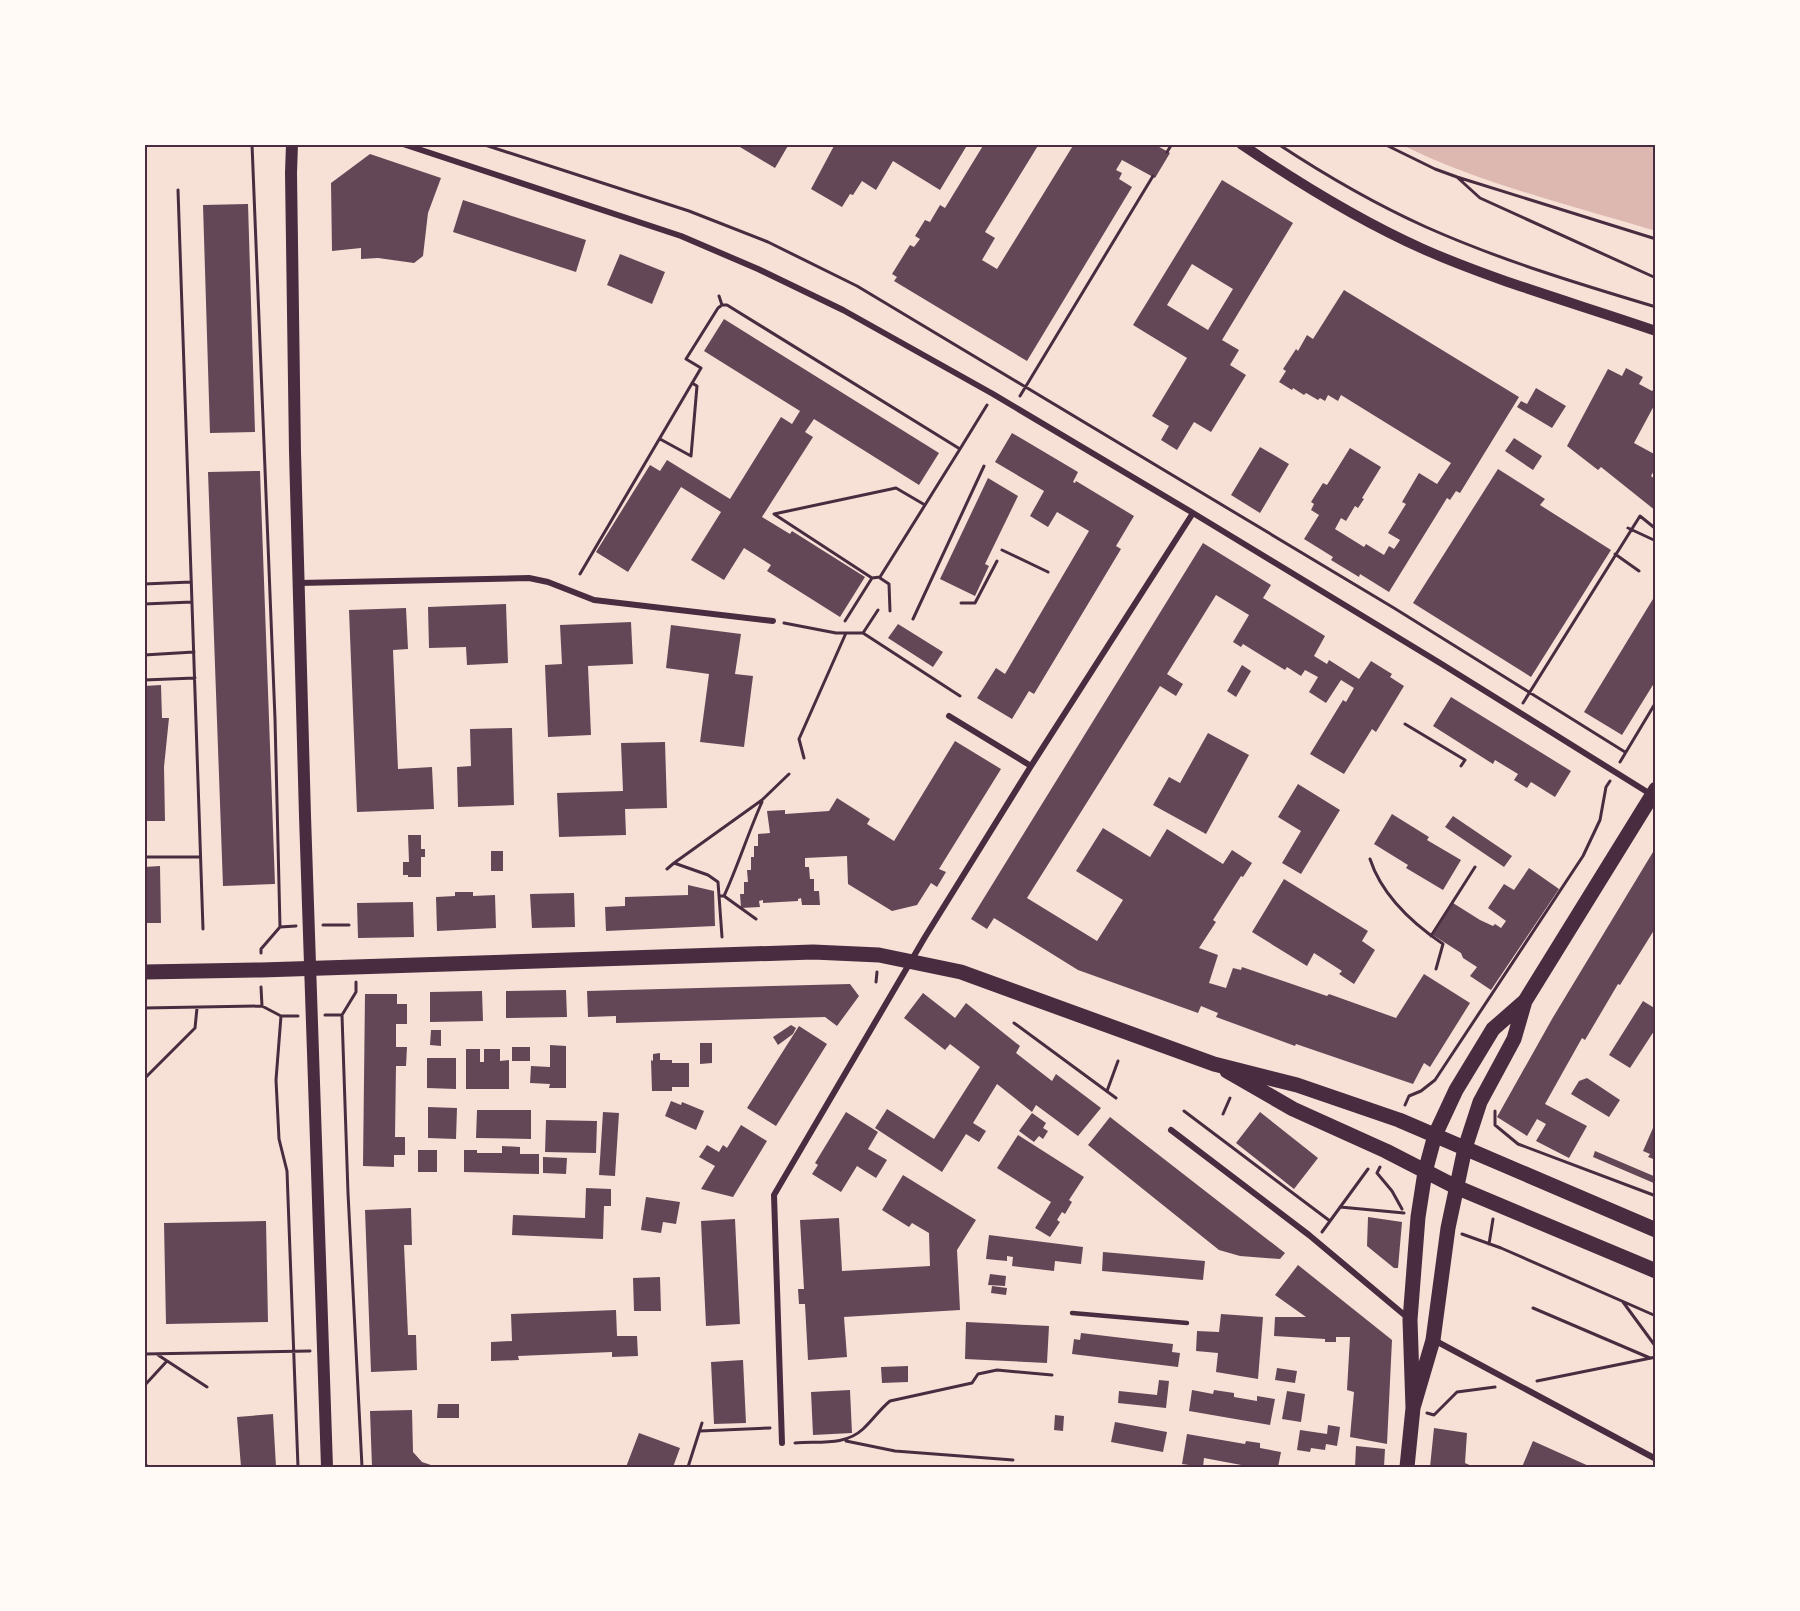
<svg xmlns="http://www.w3.org/2000/svg" width="1800" height="1611" font-family="'Titillium Web',sans-serif">
<style>
.water{fill:#dcb8b0}
.building{fill:#644757;fill-rule:evenodd}
.lines{fill:none;stroke-linecap:round;stroke-linejoin:round}
.path{stroke:#4a2c40;stroke-width:3}
.service{stroke:#4a2c40;stroke-width:4.5}
.minor{stroke:#4a2c40;stroke-width:6}
.tertiary{stroke:#4a2c40;stroke-width:10}
.secondary{stroke:#4a2c40;stroke-width:12}
.primary{stroke:#4a2c40;stroke-width:15}
.neatline{fill:none;stroke:#4a2c40;stroke-width:2}
</style>
<rect width="100%" height="100%" fill="#f7e1d7"/>
<path class="water" d="M1400,144H1656V231C1570,205 1481,184 1400,144Z"/>
<path class="building" d="M735,144H789L775,168Z
M835,144H960L966,147L940,190L893,161L876,190L862,181L853,195L850,194L842,207L811,189Z
M984,144H1039L985,232L995,238L982,260L997,269L1074,144H1154L1170,153L1155,178L1122,160L1116,170L1122,173L1119,179L1132,187L1027,361L894,281L897,277L892,274L910,245L914,247L920,239L915,236L925,220L930,222L940,205L945,208Z
M370,154L441,178L428,213L423,256L414,263L378,258L361,259V248L332,251L331,183Z
M1222,180L1293,223L1222,340L1239,350L1230,365L1246,375L1211,432L1194,422L1177,450L1161,440L1169,426L1152,416L1187,358L1133,325ZM1192,264L1233,289L1208,330L1167,305Z
M463,200L586,240L576,272L453,232Z
M248,204L255,432L210,433L203,205Z
M620,254L665,272L652,304L607,285Z
M1344,290L1519,397L1460,493L1456,491L1450,500L1447,498L1389,592L1360,574L1359,577L1331,560L1333,557L1304,539L1319,515L1311,510L1314,504L1311,502L1323,483L1327,485L1350,448L1381,467L1362,498L1364,499L1358,508L1355,506L1346,521L1341,518L1335,529L1364,547L1366,544L1384,555L1389,546L1394,549L1400,540L1388,533L1406,504L1402,502L1419,473L1437,484L1451,463L1341,395L1338,401L1328,395L1325,401L1320,398L1318,400L1306,393L1304,395L1293,388L1292,390L1279,382L1286,371L1283,369L1296,349L1298,351L1307,335L1313,339Z
M724,319L939,453L919,485L814,419L805,432L813,437L762,517L790,534L792,531L865,577L840,617L767,571L771,565L744,548L724,580L691,560L721,512L681,487L628,572L596,552L650,465L660,471L667,460L730,499L781,417L792,424L800,411L704,351Z
M1626,368L1643,377L1639,384L1652,391L1656,388V402L1634,443L1656,455V467L1651,476L1656,480V511L1601,467L1598,470L1567,446L1608,369L1622,376Z
M1536,388L1566,406L1552,428L1517,407L1521,401L1527,404Z
M1012,433L1078,472L1073,482L1075,483L1076,481L1134,516L1116,546L1121,549L1034,694L1029,691L1012,719L977,698L996,668L1005,674L1089,531L1057,512L1048,527L1030,516L1044,491L995,462Z
M1514,438L1542,456L1533,470L1505,451Z
M1260,447L1289,464L1260,513L1231,495Z
M1498,469L1545,499L1540,505L1611,550L1531,677L1413,603Z
M260,471L275,884L223,886L208,472Z
M988,478L1018,496L985,564L989,566L975,596L940,579Z
M1203,543L1271,585L1263,598L1325,636L1314,656L1327,664L1329,660L1359,679L1371,661L1392,674L1390,677L1404,686L1376,732L1372,729L1344,774L1310,754L1343,700L1346,702L1354,688L1341,680L1326,703L1309,692L1318,677L1305,670L1301,676L1287,667L1285,670L1243,644L1241,647L1233,642L1249,615L1216,595L1167,674L1183,684L1176,696L1160,686L1027,898L1097,941L1123,900L1076,871L1103,828L1150,857L1167,829L1223,864L1232,850L1252,863L1243,877L1241,876L1213,920L1216,922L1199,948L1218,955L1209,983L1226,988L1233,968L1241,970L1242,967L1327,996L1329,994L1396,1018L1424,974L1470,1003L1430,1067L1424,1063L1413,1084L1296,1044L1295,1046L1216,1017L1218,1013L1201,1006L1198,1013L1078,970L994,918L987,929L971,919Z
M1656,594V680L1622,735L1584,712Z
M506,604L508,663L467,665L466,647L429,648L428,607Z
M406,608L408,649L393,650L398,769L432,767L434,809L357,812L349,610Z
M631,622L633,664L588,666L591,735L548,737L545,665L562,664L560,625Z
M898,624L943,652L933,667L888,638Z
M671,625L741,634L735,674L753,676L744,747L700,742L709,674L666,668Z
M1242,665L1251,671L1236,697L1227,691Z
M161,685L162,718H169L164,767L165,821H144V686Z
M1451,697L1571,771L1555,797L1531,782L1527,788L1514,780L1518,774L1495,760L1493,764L1433,726Z
M512,728L514,805L458,807L457,767L471,766L470,729Z
M1208,733L1249,755L1206,834L1153,805L1169,777L1180,783Z
M955,741L1001,769L939,869L946,872L937,887L931,883L917,905L892,911L848,884L847,856L805,858V867H809L810,879H814V891H819L820,905H802L801,898L798,899V901L763,903V900L759,901L760,907L741,908L740,894H744V882H748L747,870H751V857H754V846H758V834L770,833L767,811L785,810V814L829,811L837,798L870,819L867,824L894,841Z
M665,742L667,808L625,809L626,835L559,837L557,793L623,791L621,743Z
M1298,784L1340,810L1301,874L1282,863L1301,831L1278,817Z
M1392,814L1429,837L1427,840L1461,860L1443,890L1406,868L1408,865L1374,844Z
M1453,816L1512,856L1504,867L1445,827Z
M408,835H421V849H425V857H421V877H408V875H403V862H409Z
M1656,847V927L1620,985L1618,984L1585,1040L1582,1038L1545,1104L1587,1126L1569,1158L1536,1141L1546,1124L1537,1119L1527,1136L1497,1117L1552,1019Z
M491,851H503V871H491Z
M160,866L161,923H144V867Z
M1529,868L1559,889L1491,990L1470,976L1477,967L1463,958L1461,953L1433,935L1453,903L1480,920L1493,926L1495,924L1501,928L1506,921L1488,908L1504,884L1514,890Z
M1284,879L1368,931L1362,941L1375,950L1354,984L1339,974L1342,971L1314,953L1307,966L1252,932Z
M688,885L714,891L715,926L606,931L605,907L625,906V897L688,895Z
M455,892H473V896L495,895L496,928L437,931L436,897L455,896Z
M574,893L575,927L532,928L530,894Z
M413,902L414,937L358,938L357,903Z
M850,984L859,996L837,1026L825,1017L616,1023V1016L588,1017L587,991Z
M566,990L567,1017L506,1018V991Z
M482,991L483,1021L430,1022V992Z
M923,993L955,1018L966,1003L1020,1046L1016,1053L1052,1081L1056,1074L1101,1108L1078,1136L1036,1105L1032,1112L997,1084L973,1123L986,1131L979,1142L966,1134L942,1172L875,1128L887,1109L934,1139L980,1067L950,1044L945,1050L904,1018Z
M365,994H397V1004H407V1024H396V1047H407L406,1066H396L395,1137H405V1155H394V1167L363,1166Z
M1643,1001L1656,1009V1028L1630,1068L1609,1055Z
M791,1025L796,1028L793,1034L778,1045L773,1037Z
M799,1026L827,1044L776,1126L747,1108Z
M431,1030H441V1046L430,1045Z
M700,1043H712V1063L700,1064Z
M550,1045L566,1046V1088H549L550,1084L530,1083L531,1066L550,1067Z
M512,1047H530V1061H512Z
M466,1049H480V1062H484V1049H500V1061L509,1060V1089H466Z
M660,1053V1060H672V1063H689V1087H672V1091H652L651,1060L653,1061V1054Z
M427,1058H456V1089L427,1088Z
M1587,1078L1620,1100L1609,1117L1571,1094L1579,1081Z
M671,1101L681,1105L682,1102L704,1111L696,1130L665,1116Z
M428,1107L457,1108L456,1139L428,1138Z
M477,1110H531V1139L476,1138Z
M603,1112L619,1113L615,1176L599,1175Z
M846,1112L878,1132L868,1149L887,1160L876,1178L857,1166L841,1192L812,1174L818,1165L815,1163Z
M1260,1112L1318,1158L1294,1189L1236,1143Z
M1032,1113L1046,1123L1043,1128L1048,1131L1043,1139L1039,1136L1034,1142L1019,1131Z
M1110,1117L1285,1253L1280,1259L1240,1256L1219,1250L1088,1145Z
M546,1120L597,1121L596,1153L545,1152Z
M1656,1121V1160L1648,1157L1650,1154L1643,1151Z
M741,1125L767,1141L733,1197L701,1189L715,1166L699,1157L707,1145L719,1152L723,1145L727,1148Z
M1018,1135L1084,1177L1069,1200L1072,1202L1065,1214L1062,1212L1057,1220L1060,1222L1050,1237L1035,1228L1051,1202L997,1168Z
M502,1146L520,1147V1154H539V1174L464,1172V1150H477V1153H502Z
M418,1150H437V1172H418Z
M1595,1151L1656,1177V1184L1593,1157Z
M543,1157L567,1158L566,1174L543,1173Z
M903,1175L976,1220L957,1250L960,1310L844,1317L847,1357L808,1360L805,1304H799L798,1289H804L800,1220L839,1218L842,1271L930,1266L929,1233L912,1223L909,1227L882,1210Z
M586,1188L611,1189V1206H604L603,1239L512,1235L513,1215L585,1218Z
M646,1197L680,1202L676,1224L663,1222L661,1233L641,1230Z
M411,1208L412,1245H404L408,1335H416L417,1370L371,1372L365,1210Z
M1368,1217L1402,1222L1398,1268H1394L1367,1246Z
M735,1219L740,1324L706,1326L701,1221Z
M266,1221L268,1322L166,1324L164,1223Z
M989,1235L1083,1247L1081,1264L1055,1261L1054,1271L1012,1266L1013,1257L1007,1256V1261L986,1259Z
M1103,1252L1205,1261L1203,1280L1102,1271Z
M1298,1265L1392,1340L1387,1444L1350,1437L1354,1392L1347,1390L1350,1337H1336V1342H1325V1339L1274,1336L1275,1317H1306L1275,1295Z
M990,1274L1006,1276L1005,1286L988,1285Z
M660,1277L661,1311H634L633,1278Z
M992,1286L1007,1288L1006,1295L991,1293Z
M616,1310L617,1336H637L638,1356L612,1357V1352L518,1356L519,1360L491,1361V1342L512,1341L511,1314Z
M1221,1314L1263,1317L1258,1379L1216,1372L1218,1353L1196,1351L1197,1331L1219,1332Z
M966,1322L1049,1326L1047,1363L965,1359Z
M1081,1333L1173,1344L1172,1352L1180,1353L1178,1367L1072,1354L1074,1339L1080,1340Z
M743,1360L746,1423L714,1424L711,1362Z
M908,1366V1382L882,1383L881,1367Z
M1277,1368L1297,1371L1295,1383L1275,1380Z
M1159,1380L1169,1381L1166,1408L1118,1403L1119,1391L1157,1395Z
M850,1390L852,1433L813,1435L811,1392Z
M1192,1390L1213,1394L1214,1390L1234,1393V1397L1257,1401V1396L1275,1399L1270,1425L1189,1411Z
M1287,1391L1305,1394L1301,1422L1282,1419Z
M438,1404H459V1418H437Z
M412,1410L413,1452L422,1462L437,1467H372L370,1411Z
M273,1414L276,1467H241L237,1417Z
M1055,1415L1064,1416L1063,1431L1054,1430Z
M1115,1422L1167,1432L1163,1452L1111,1442Z
M1328,1425L1340,1427L1337,1446L1326,1444L1325,1450L1311,1448L1310,1452L1297,1450L1300,1430L1327,1434Z
M1434,1428L1467,1433L1465,1463L1474,1467H1430Z
M639,1433L680,1448L673,1467H626Z
M1187,1434L1245,1444L1246,1441L1260,1443V1448L1281,1452L1278,1467H1252L1204,1458L1203,1467L1182,1464Z
M1533,1441L1591,1467H1522Z
M1356,1446L1385,1449L1384,1467H1355Z"/>
<g class="lines">
<path class="path" d="M252,144L275,719L280,927L261,949V953
M482,144L689,211L768,242L857,286L1394,608L1625,752
M1278,144C1325,175 1375,204 1426,227C1500,260 1579,284 1656,307
M1384,144L1435,169L1457,177L1656,239
M1167,152L1172,144
M1458,178L1480,198L1656,278
M178,190L203,929
M719,296L722,305
M1020,396L1153,176
M660,439L691,456L697,386L692,383
M925,505L896,488L774,514L872,578L880,577L960,449
M1628,528L1656,541
M1002,550L1048,572
M1615,554L1639,571
M580,574L701,368L686,359L718,308L722,305H727L960,449L987,405
M880,578L889,584L890,611
M144,584L191,582
M961,603H975L997,561
M144,604L192,602
M913,619L984,466
M845,621L872,578
M784,623L836,633H863L960,696
M863,633L878,610
M144,655L194,652
M144,680L195,678
M1523,703L1640,516L1656,529
M1405,724L1465,760L1461,766
M804,758L799,739L846,633
M1620,762L1656,702
M144,857H200
M1370,859C1382,896 1412,923 1443,944L1436,969
M674,863L762,800L789,774
M667,869L674,863L708,875L718,882L722,937
M719,896H724C738,866 748,833 762,802
M724,896L756,919
M323,925H349
M280,927L296,926
M1431,936L1475,867
M356,982V992L342,1015L348,1193L362,1467
M876,982L877,972
M261,987L262,1006
M144,1008L262,1006L281,1016H298
M325,1015H342
M281,1016L276,1080L279,1139L287,1171L298,1467
M1014,1023L1116,1098
M144,1079L195,1028L197,1008
M1107,1091L1118,1061
M1405,1105L1409,1096L1421,1091L1435,1080L1583,856L1600,820L1606,787L1610,781
M1184,1111L1330,1221
M1495,1111V1125L1518,1144L1656,1196
M1223,1114L1230,1098
M1380,1167L1377,1173L1392,1191L1402,1209
M1340,1207L1404,1213
M1322,1232L1368,1169
M1462,1234L1501,1248L1656,1316
M1489,1244L1493,1219
M1623,1302L1656,1347
M1533,1308L1650,1358
M144,1354L310,1351
M158,1355L207,1387
M1537,1381L1656,1357
M144,1386L167,1361
M1427,1413L1434,1415L1457,1392L1495,1387
M700,1431L770,1428
M846,1441L895,1451L1013,1460
M795,1443C819,1441 845,1446 863,1429C873,1420 880,1409 890,1401L972,1383L978,1374L997,1370L1052,1375
M144,1460L147,1467
M688,1467L702,1423"/>
<path class="service" d="M1072,1313L1187,1323"/>
<path class="minor" d="M403,144L681,236L758,269L843,310L993,394L1193,513L1440,663L1652,795
M299,583L529,578L548,582L594,600L773,621
M949,716L1031,766
M1171,1130L1309,1235L1408,1318
M1434,1340L1656,1459
M782,1443L774,1195L925,937L1031,766L1193,513"/>
<path class="tertiary" d="M1241,144C1297,182 1360,221 1423,249C1498,282 1578,304 1656,331"/>
<path class="secondary" d="M292,144L291,173L295,452L305,816L327,1467"/>
<path class="primary" d="M144,972L261,970L813,952L879,955L961,972L1214,1064L1297,1085L1399,1120L1656,1230
M1227,1071L1293,1109L1386,1151L1456,1187L1656,1271
M1413,1408L1433,1340L1448,1228L1465,1148L1480,1102L1514,1039L1525,1001L1656,789
M1407,1467L1413,1408L1410,1320L1418,1217L1425,1172L1435,1135L1456,1090L1493,1029L1525,1001"/>
</g>
<rect width="1800" height="1611" fill="none" stroke="#fffaf5" stroke-width="291"/>
<rect x="146" y="146" width="1508" height="1320" class="neatline"/>
</svg>
